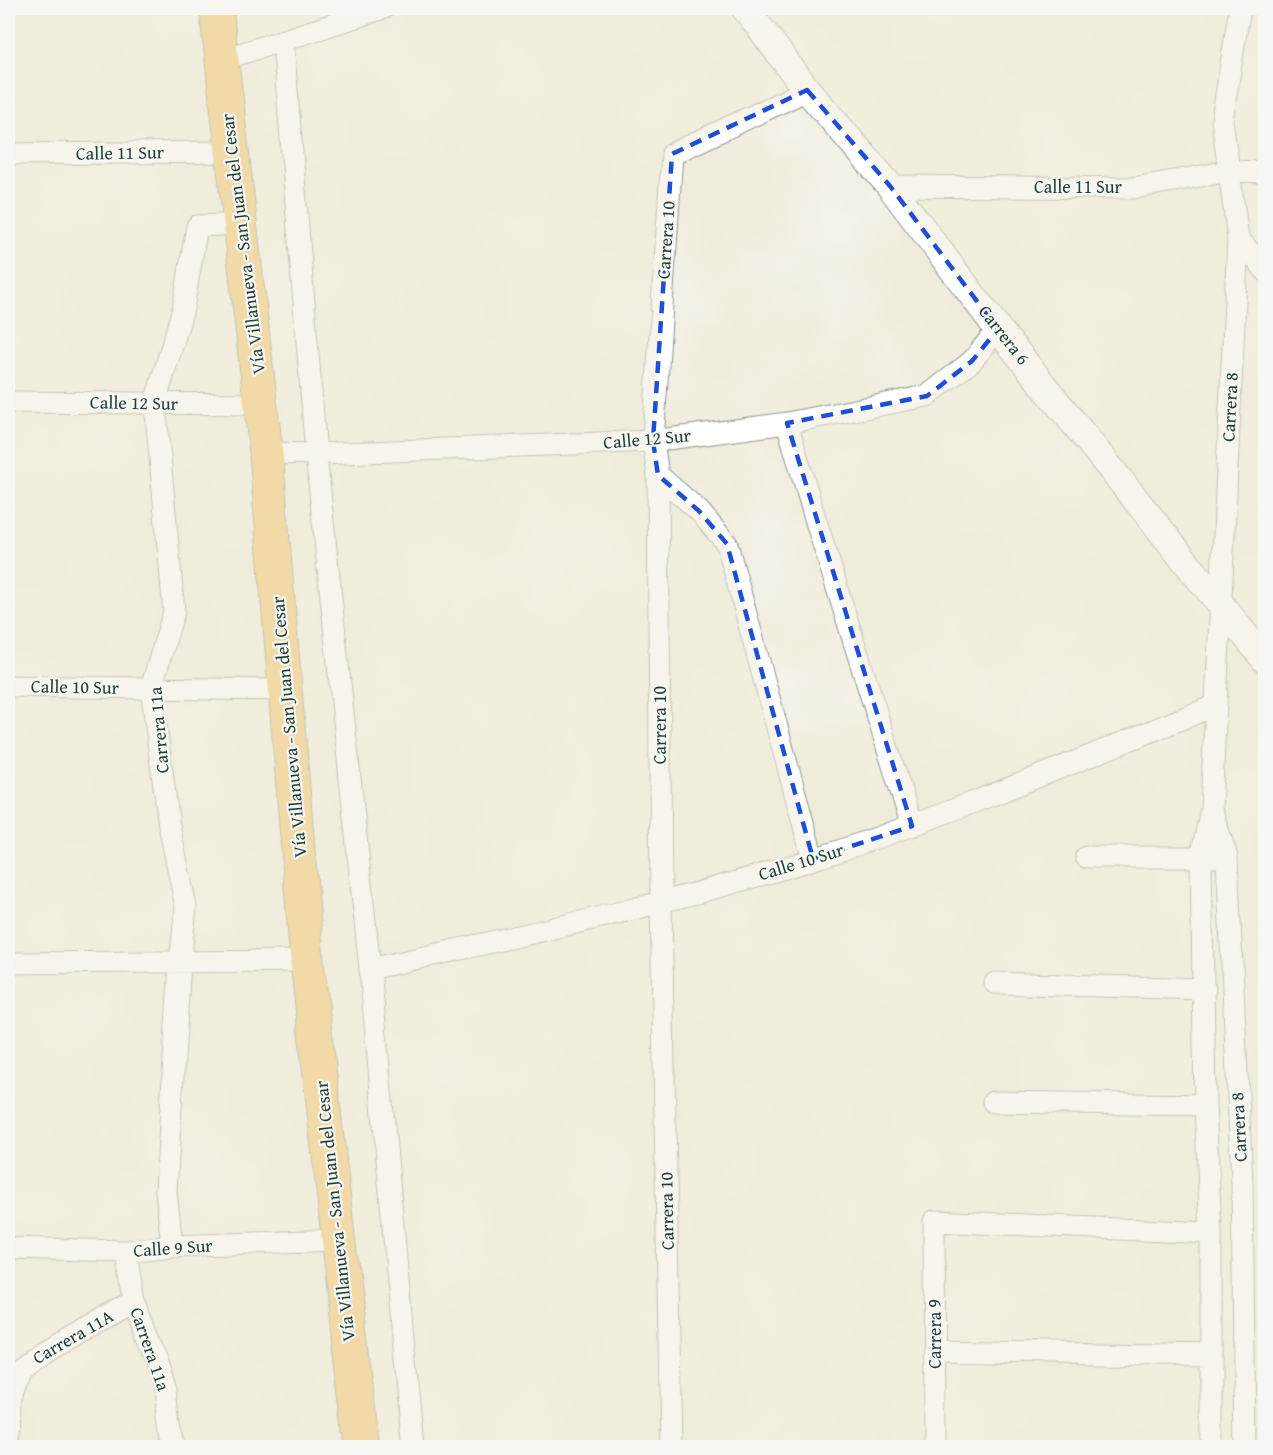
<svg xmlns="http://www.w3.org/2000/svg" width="1273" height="1455" font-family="'Gentium Book Plus',serif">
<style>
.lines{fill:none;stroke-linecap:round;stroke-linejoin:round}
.minor-casing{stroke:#889488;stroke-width:23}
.tertiary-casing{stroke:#889488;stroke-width:29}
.primary-casing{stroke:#889488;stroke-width:35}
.minor{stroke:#fff;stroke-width:21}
.tertiary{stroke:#fff;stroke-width:27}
.primary{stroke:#f2c26a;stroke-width:33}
.marked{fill:none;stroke:#1d4ed8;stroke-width:4.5;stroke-dasharray:12 8;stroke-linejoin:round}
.labels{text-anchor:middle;stroke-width:4.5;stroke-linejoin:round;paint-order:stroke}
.street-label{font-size:18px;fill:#1f3d34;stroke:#f6f6f2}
</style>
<rect width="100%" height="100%" fill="#f6f6f2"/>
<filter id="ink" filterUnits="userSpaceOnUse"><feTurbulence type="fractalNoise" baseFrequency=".0167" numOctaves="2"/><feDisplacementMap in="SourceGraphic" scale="12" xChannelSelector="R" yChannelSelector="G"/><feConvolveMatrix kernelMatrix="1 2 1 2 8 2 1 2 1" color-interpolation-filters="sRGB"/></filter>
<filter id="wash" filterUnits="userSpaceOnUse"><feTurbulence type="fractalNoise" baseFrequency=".008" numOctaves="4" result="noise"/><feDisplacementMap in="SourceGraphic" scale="24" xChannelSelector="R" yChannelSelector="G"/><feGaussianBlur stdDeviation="1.35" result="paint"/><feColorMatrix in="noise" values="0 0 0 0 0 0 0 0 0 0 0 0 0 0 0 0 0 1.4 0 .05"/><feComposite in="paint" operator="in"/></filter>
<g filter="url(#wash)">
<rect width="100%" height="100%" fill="#f0ecdb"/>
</g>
<g filter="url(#ink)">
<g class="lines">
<g class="minor-casing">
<path id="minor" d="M283,40L316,454L370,969L413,1448
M221,60L384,8
M8,154L232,152
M890,186L1134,188L1230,171L1266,172
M1238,238L1266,271
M8,402L261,404
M787,423L814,515L912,826
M266,453L316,454L653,441L787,423L927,396L972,361L998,329
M658,475L699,511L727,544L813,859
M8,686L286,690
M1211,809L1227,857L1242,1182L1245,1448
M1086,857H1214
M8,963L307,961
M370,969C519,936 668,905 814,859C951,815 1083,758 1216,705
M995,983L1205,989
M993,1102L1205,1105
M172,1246L166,1190L180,962L186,907L169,825L151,688L174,611L155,403L183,309L197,226L240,224
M8,1248L126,1251L172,1246L338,1240
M126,1251L134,1302L166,1389L173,1448
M935,1351L1210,1356
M8,1448L9,1401L22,1368L43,1351L134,1302
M671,1448L661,904L658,475L653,441L672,154L807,90
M935,1448L934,1221L1211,1233
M1211,1448V1233L1205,1105L1201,857L1211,809L1238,238L1222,120L1240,8"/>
</g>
<g class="tertiary-casing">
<path id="tertiary" d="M745,8L807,90L890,186L998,329L1266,661"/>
</g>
<g class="primary-casing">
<path id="primary" d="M216,8L266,453L307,961L362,1448"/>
</g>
<use href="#minor" class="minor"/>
<use href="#tertiary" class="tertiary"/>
<use href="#primary" class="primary"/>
</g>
</g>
<path d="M0 0H1273V1455H0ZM807,90L890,186L998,329L972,361L927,396L787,423L912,826L813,859L727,544L699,511L658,475L653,441L672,154Z" fill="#f0ecdb" fill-opacity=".55" fill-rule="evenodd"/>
<path class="marked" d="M807,90L890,186L998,329L972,361L927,396L787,423L912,826L813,859L727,544L699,511L658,475L653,441L672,154Z"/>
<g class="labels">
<g class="street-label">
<text transform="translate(120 153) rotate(-1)" y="6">Calle 11 Sur</text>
<text x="1078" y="193">Calle 11 Sur</text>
<text transform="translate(666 240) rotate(-86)" y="6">Carrera 10</text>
<text transform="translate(243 244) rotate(-97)" y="6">Vía Villanueva - San Juan del Cesar</text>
<text transform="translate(1004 335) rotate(52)" y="6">Carrera 6</text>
<text transform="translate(134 403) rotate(1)" y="6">Calle 12 Sur</text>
<text transform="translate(1230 407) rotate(-87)" y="6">Carrera 8</text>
<text transform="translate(647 439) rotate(-5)" y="6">Calle 12 Sur</text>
<text transform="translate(75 687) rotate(1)" y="6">Calle 10 Sur</text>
<text transform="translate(660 725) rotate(-90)" y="6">Carrera 10</text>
<text transform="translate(289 727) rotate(-95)" y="6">Vía Villanueva - San Juan del Cesar</text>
<text transform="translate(159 730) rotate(-95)" y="6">Carrera 11a</text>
<text transform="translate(801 862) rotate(-17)" y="6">Calle 10 Sur</text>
<text transform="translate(1239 1127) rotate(-93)" y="6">Carrera 8</text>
<text transform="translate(335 1211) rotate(-96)" y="6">Vía Villanueva - San Juan del Cesar</text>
<text transform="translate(667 1211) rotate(-91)" y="6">Carrera 10</text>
<text transform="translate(173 1248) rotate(-4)" y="6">Calle 9 Sur</text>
<text transform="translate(935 1334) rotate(-90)" y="6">Carrera 9</text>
<text transform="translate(73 1337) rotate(-30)" y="6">Carrera 11A</text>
<text transform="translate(150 1349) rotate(71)" y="6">Carrera 11a</text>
</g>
</g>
<rect width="1273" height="1455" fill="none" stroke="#f6f6f2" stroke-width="30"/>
</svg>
